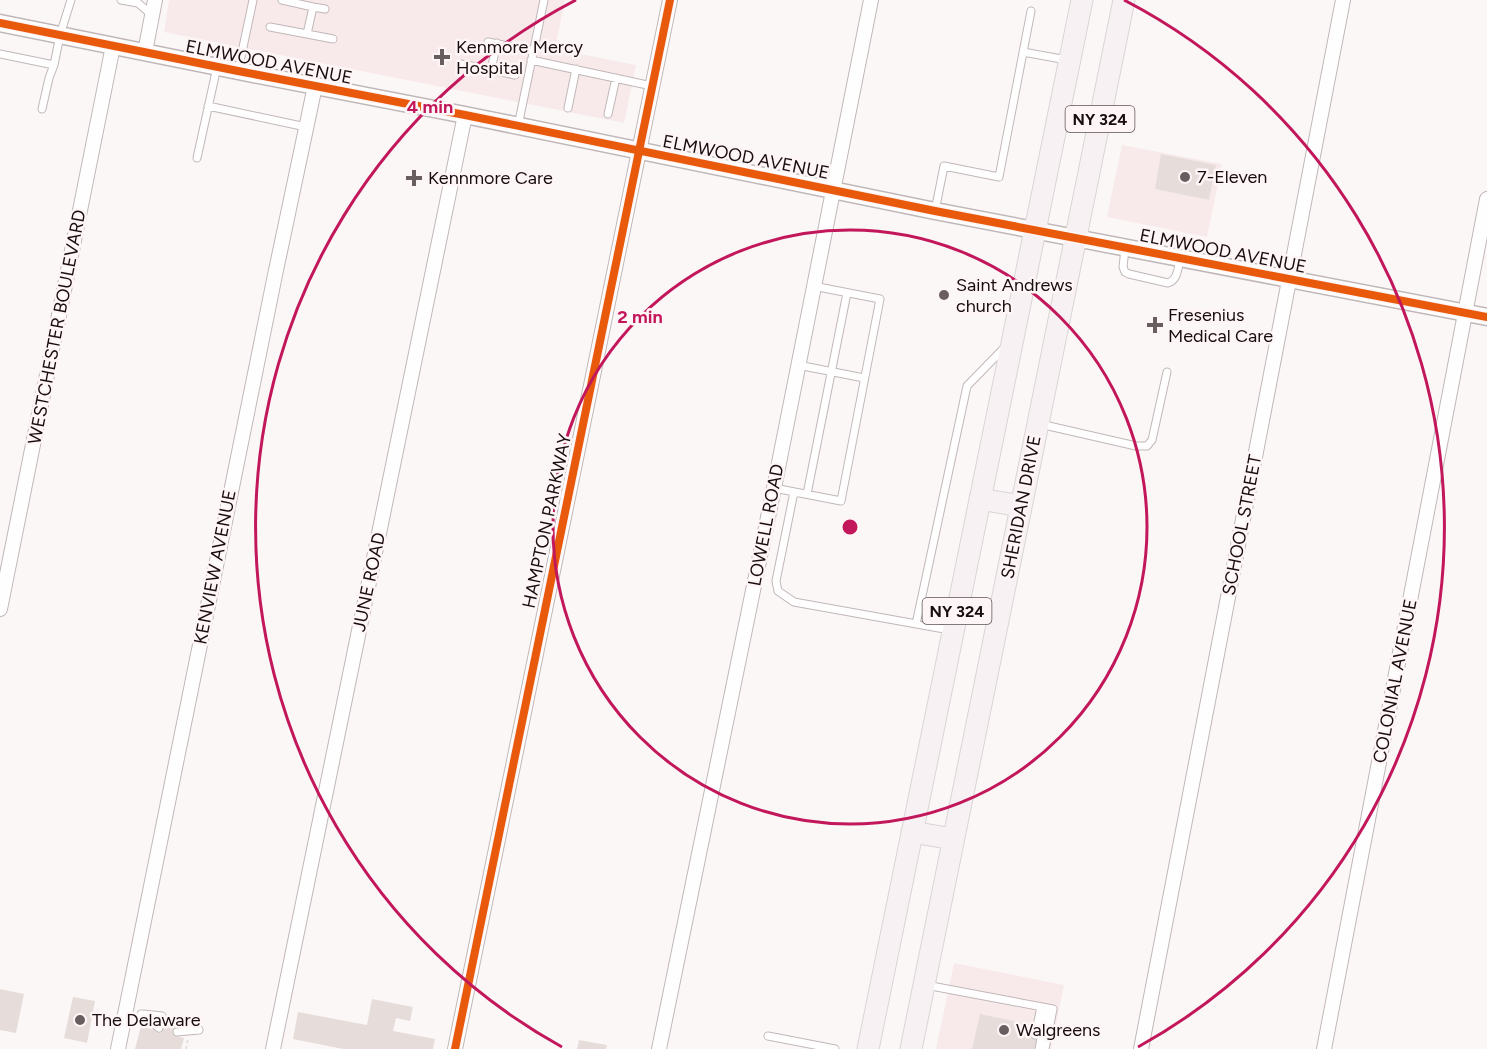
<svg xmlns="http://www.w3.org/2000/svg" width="1487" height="1049" font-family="Figtree,sans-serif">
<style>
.built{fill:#f8eaeb}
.building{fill:#e6dddb}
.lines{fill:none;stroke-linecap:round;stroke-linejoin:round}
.service-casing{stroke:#c1b7b8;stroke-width:9}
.minor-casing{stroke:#c1b7b8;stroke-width:16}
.tertiary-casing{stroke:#c1b7b8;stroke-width:19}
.primary-casing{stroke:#d9d5d5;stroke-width:23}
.path{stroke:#e2e1e1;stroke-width:2;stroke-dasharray:3 3;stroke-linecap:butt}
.service{stroke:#fffefe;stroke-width:7}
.minor{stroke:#fffefe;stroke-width:14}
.tertiary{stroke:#fffefe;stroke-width:16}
.primary{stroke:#f7f1f4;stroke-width:21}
.cycleway-casing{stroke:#fef5f6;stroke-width:11}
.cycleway{stroke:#e8590c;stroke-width:8}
.ring{fill:none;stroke:#c2185b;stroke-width:3}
.poi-dot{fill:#685e60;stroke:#fef5f6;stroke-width:2}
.labels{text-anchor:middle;stroke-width:5;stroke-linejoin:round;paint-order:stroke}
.shield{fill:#fef5f6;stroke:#5e5254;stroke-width:1.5}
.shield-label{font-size:16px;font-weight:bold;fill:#190c0e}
.poi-label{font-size:18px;fill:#190c0e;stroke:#fef5f6;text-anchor:start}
.street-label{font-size:18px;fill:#190c0e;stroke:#fef5f6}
.centre{fill:#c2185b;stroke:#fef5f6;stroke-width:3}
.ring-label{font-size:18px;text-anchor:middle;font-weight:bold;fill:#c2185b;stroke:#fef5f6;stroke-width:5;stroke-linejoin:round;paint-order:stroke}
</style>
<rect width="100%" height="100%" fill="#fcf7f7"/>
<path class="built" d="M169,0H565L555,49L636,65L624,123L164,32Z
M1122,145L1222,164L1207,237L1107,217Z
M954,963L1064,985L1051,1049H936Z"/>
<path class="building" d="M1161,154L1216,165L1209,200L1155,189Z
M0,989L24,994L16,1033L0,1030Z
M73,997L95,1001L87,1043L64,1038Z
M372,999L413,1007L410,1021L396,1018L393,1031L435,1039L433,1049H343L293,1039L298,1012L367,1025Z
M162,1014L181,1019L176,1036L184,1038L181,1049H135L141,1026L158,1031Z
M980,1014L1033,1025L1031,1035L1041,1037L1038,1049H972Z
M579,1040L607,1045L606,1049H577Z"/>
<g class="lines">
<g class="service-casing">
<path id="service" d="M121,0L138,3L152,15
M313,7L325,9
M270,27L307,34L313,7L282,0
M307,34L333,39
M488,42L533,51
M497,43L491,70L515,75
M1023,52L1067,60
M0,54L54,65L60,35L71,0
M531,60L652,86
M461,64L491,70
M238,71L253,0
M208,106L306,127
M568,108L576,69
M42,109L49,78L54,65
M608,114L616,78
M518,126L544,0
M197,158L217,67
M935,211L944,166L999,177L1031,11
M1125,249L1123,267L1125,272L1129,274L1168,283C1178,280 1178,267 1180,259
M798,365L864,378
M1040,424L1136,446H1147L1152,440L1167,372
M774,488L841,501L880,299L813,286
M794,492L776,581L778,591L794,602L950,630
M807,494L847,293
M916,624L967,386L1005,347
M926,985L1053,1009L1045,1049
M141,1014L159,1028
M143,1014L162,1016
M180,1021L199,1030
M177,1032L199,1030
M1035,1035L1041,1007
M768,1036L835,1049
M1039,1049L1047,1008"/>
</g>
<g class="minor-casing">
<path id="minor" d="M145,52L155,0
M0,609L113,46
M118,1049L275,275L315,86
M273,1049L465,115
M455,1049L670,0
M659,1049L774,488L871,0
M1141,1049L1343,0
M1324,1049L1487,199"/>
</g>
<g class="tertiary-casing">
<path id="tertiary" d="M0,23L238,71L465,115L935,211L1487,317"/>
</g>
<g class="primary-casing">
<path id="primary" d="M980,499L1021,506
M912,832L953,839
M868,1049L1082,0
M911,1049L1124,0"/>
</g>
<path class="path" d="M186,1049L188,1039"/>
<use href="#service" class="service"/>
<use href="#minor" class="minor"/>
<use href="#tertiary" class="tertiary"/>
<use href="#primary" class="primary"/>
<g class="cycleway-casing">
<path id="cycleway" d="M0,23L238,71L465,115L935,211L1487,317
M455,1049L670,0"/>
</g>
<use href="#cycleway" class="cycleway"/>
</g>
<g class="ring">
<circle cx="850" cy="527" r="297"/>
<path d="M562 1047A594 594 0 0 1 576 0M1124 0A594 594 0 0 1 1138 1047"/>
</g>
<g class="poi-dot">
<path d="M439 48h6v6h6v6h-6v6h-6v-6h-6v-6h6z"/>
<circle cx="1185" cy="177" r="6"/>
<path d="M411 169h6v6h6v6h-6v6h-6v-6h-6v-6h6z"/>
<circle cx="944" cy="295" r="6"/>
<path d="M1152 316h6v6h6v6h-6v6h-6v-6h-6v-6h6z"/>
<circle cx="80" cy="1020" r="6"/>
<circle cx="1004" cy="1030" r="6"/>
</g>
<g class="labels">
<g class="shield">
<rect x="1065.5" y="106" width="69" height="26" rx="4.5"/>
<rect x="922.5" y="598" width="69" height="26" rx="4.5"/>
</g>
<g class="shield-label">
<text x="1100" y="125">NY 324</text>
<text x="957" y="617">NY 324</text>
</g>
<g class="poi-label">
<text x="456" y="53">Kenmore Mercy<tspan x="456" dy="21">Hospital</tspan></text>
<text x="1197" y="183">7-Eleven</text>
<text x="428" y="184">Kennmore Care</text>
<text x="956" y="291">Saint Andrews<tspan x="956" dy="21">church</tspan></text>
<text x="1168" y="321">Fresenius<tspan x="1168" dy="21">Medical Care</tspan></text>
<text x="92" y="1026">The Delaware</text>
<text x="1016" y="1036">Walgreens</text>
</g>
<g class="street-label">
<text transform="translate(269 62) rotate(11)" y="6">ELMWOOD AVENUE</text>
<text transform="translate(746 157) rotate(11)" y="6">ELMWOOD AVENUE</text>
<text transform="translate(1223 251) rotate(11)" y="6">ELMWOOD AVENUE</text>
<text transform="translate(57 327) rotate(-79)" y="6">WESTCHESTER BOULEVARD</text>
<text transform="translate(1021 507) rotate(-79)" y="6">SHERIDAN DRIVE</text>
<text transform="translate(547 521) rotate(-78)" y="6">HAMPTON PARKWAY</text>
<text transform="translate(766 525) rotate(-79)" y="6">LOWELL ROAD</text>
<text transform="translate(1242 525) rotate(-79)" y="6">SCHOOL STREET</text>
<text transform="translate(215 567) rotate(-79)" y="6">KENVIEW AVENUE</text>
<text transform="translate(369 582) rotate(-78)" y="6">JUNE ROAD</text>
<text transform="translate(1395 681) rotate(-79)" y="6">COLONIAL AVENUE</text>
</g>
</g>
<circle cx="850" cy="527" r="9" class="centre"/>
<g class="ring-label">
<text x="430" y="113">4 min</text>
<text x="640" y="323">2 min</text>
</g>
</svg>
